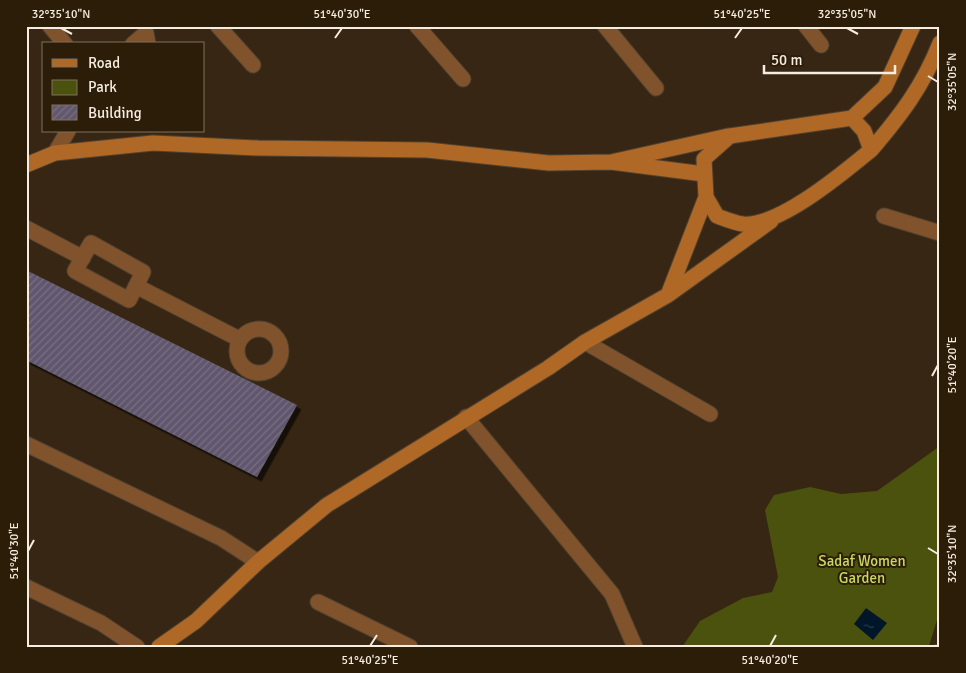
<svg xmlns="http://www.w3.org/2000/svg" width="966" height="673" font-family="Signika,sans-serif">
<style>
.green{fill:#4a520d}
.water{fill:url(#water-ripples)}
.building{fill:url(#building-hatch);filter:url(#shadow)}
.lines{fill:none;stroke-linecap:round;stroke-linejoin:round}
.street-casing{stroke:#514230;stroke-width:17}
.secondary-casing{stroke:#514230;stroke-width:17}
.street{stroke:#80532d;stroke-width:15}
.secondary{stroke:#af6825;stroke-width:15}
.ticks{fill:none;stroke:#f6ecdf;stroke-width:2}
.labels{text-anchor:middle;stroke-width:4;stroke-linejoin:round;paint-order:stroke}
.park-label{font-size:15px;fill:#c7d95f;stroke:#2c1d09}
.neatline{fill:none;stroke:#f6ecdf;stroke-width:2}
.ticks-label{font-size:12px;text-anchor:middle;fill:#f6ecdf}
</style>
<defs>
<pattern id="water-ripples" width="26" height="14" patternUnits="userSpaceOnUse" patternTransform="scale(1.25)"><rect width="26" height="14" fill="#011729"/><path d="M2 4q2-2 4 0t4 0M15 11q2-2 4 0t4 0" fill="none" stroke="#273948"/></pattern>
<pattern id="building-hatch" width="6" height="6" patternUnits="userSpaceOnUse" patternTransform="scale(1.25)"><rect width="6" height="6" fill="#61576e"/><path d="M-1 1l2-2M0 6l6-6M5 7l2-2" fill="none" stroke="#786f82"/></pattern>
<filter id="shadow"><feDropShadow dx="4.5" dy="4.5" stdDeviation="0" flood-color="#0009"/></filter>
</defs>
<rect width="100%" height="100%" fill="#362613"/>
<path class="green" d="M940,446V618L937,620L929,646L940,643V647H682L700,621L743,598L772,592L778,577L765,510L774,495L810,487L841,494L877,491Z"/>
<path class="water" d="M866,608L887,623L873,640L854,624Z"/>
<path class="building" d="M26,270L297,405L257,477L26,360Z"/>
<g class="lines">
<g class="street-casing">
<path id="street" d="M50,26L65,44
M218,26L253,65
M417,26L463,79
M605,26L656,88
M806,26L821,45
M133,44L146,33L148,44
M55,153L68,131
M884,216L940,233
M26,228L83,258
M91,243L143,272L129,300L75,271Z
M136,286L239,339
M237 351a22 22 0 1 1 44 0a22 22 0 1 1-44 0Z
M585,342L710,414
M466,417L612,594L635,647
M26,444L221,538L258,562
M26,587L101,623L137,647
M318,602L410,647"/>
</g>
<g class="secondary-casing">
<path id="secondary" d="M852,118L864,131L871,150C843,173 779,227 743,224C735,223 725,219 717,216L706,197L704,159L730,136Z
M852,118L885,87L913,26
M871,150C901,115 923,86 940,43
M26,165L55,153L153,143L258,148L427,150L549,163L611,162
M704,174L611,162L728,136
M706,197L668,295L771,221
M159,647L196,621L258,562L327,505L548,368L585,342L668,295"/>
</g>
<use href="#street" class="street"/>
<use href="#secondary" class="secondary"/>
</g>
<path class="ticks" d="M61,28L72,34M847,28L858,34M335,38L342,28M735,38L742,28M928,76L938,82M932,376L938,365M928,548L938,554M28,551L34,540M370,646L377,635M770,646L776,635"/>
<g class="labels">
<g class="park-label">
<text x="862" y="566">Sadaf Women<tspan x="862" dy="17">Garden</tspan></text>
</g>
</g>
<rect width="966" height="673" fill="none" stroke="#2c1d09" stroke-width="55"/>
<rect x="42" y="42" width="162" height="90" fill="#2c1d09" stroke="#7d705f"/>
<rect x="52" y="59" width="25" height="8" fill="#af6825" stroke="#7d705f"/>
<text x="88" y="68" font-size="15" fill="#f6ecdf">Road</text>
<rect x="52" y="80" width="25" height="15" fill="#4a520d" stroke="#7d705f"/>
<text x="88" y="92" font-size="15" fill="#f6ecdf">Park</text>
<rect x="52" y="105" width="25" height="15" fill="url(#building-hatch)" stroke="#7d705f"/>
<text x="88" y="118" font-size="15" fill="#f6ecdf">Building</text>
<path d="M764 65v8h131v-8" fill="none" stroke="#f6ecdf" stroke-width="2.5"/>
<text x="771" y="65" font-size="15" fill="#f6ecdf" stroke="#2c1d09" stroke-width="4" paint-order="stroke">50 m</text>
<rect x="28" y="28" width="910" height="618" class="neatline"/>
<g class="ticks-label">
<text x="61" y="18">32°35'10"N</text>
<text x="342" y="18">51°40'30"E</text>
<text x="742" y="18">51°40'25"E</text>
<text x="847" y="18">32°35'05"N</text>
<text transform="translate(952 82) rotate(-90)" y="4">32°35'05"N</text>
<text transform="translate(952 365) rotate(-90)" y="4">51°40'20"E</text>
<text transform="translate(14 551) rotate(-90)" y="4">51°40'30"E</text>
<text transform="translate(952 554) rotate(-90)" y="4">32°35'10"N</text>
<text x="370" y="664">51°40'25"E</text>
<text x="770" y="664">51°40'20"E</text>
</g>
</svg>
